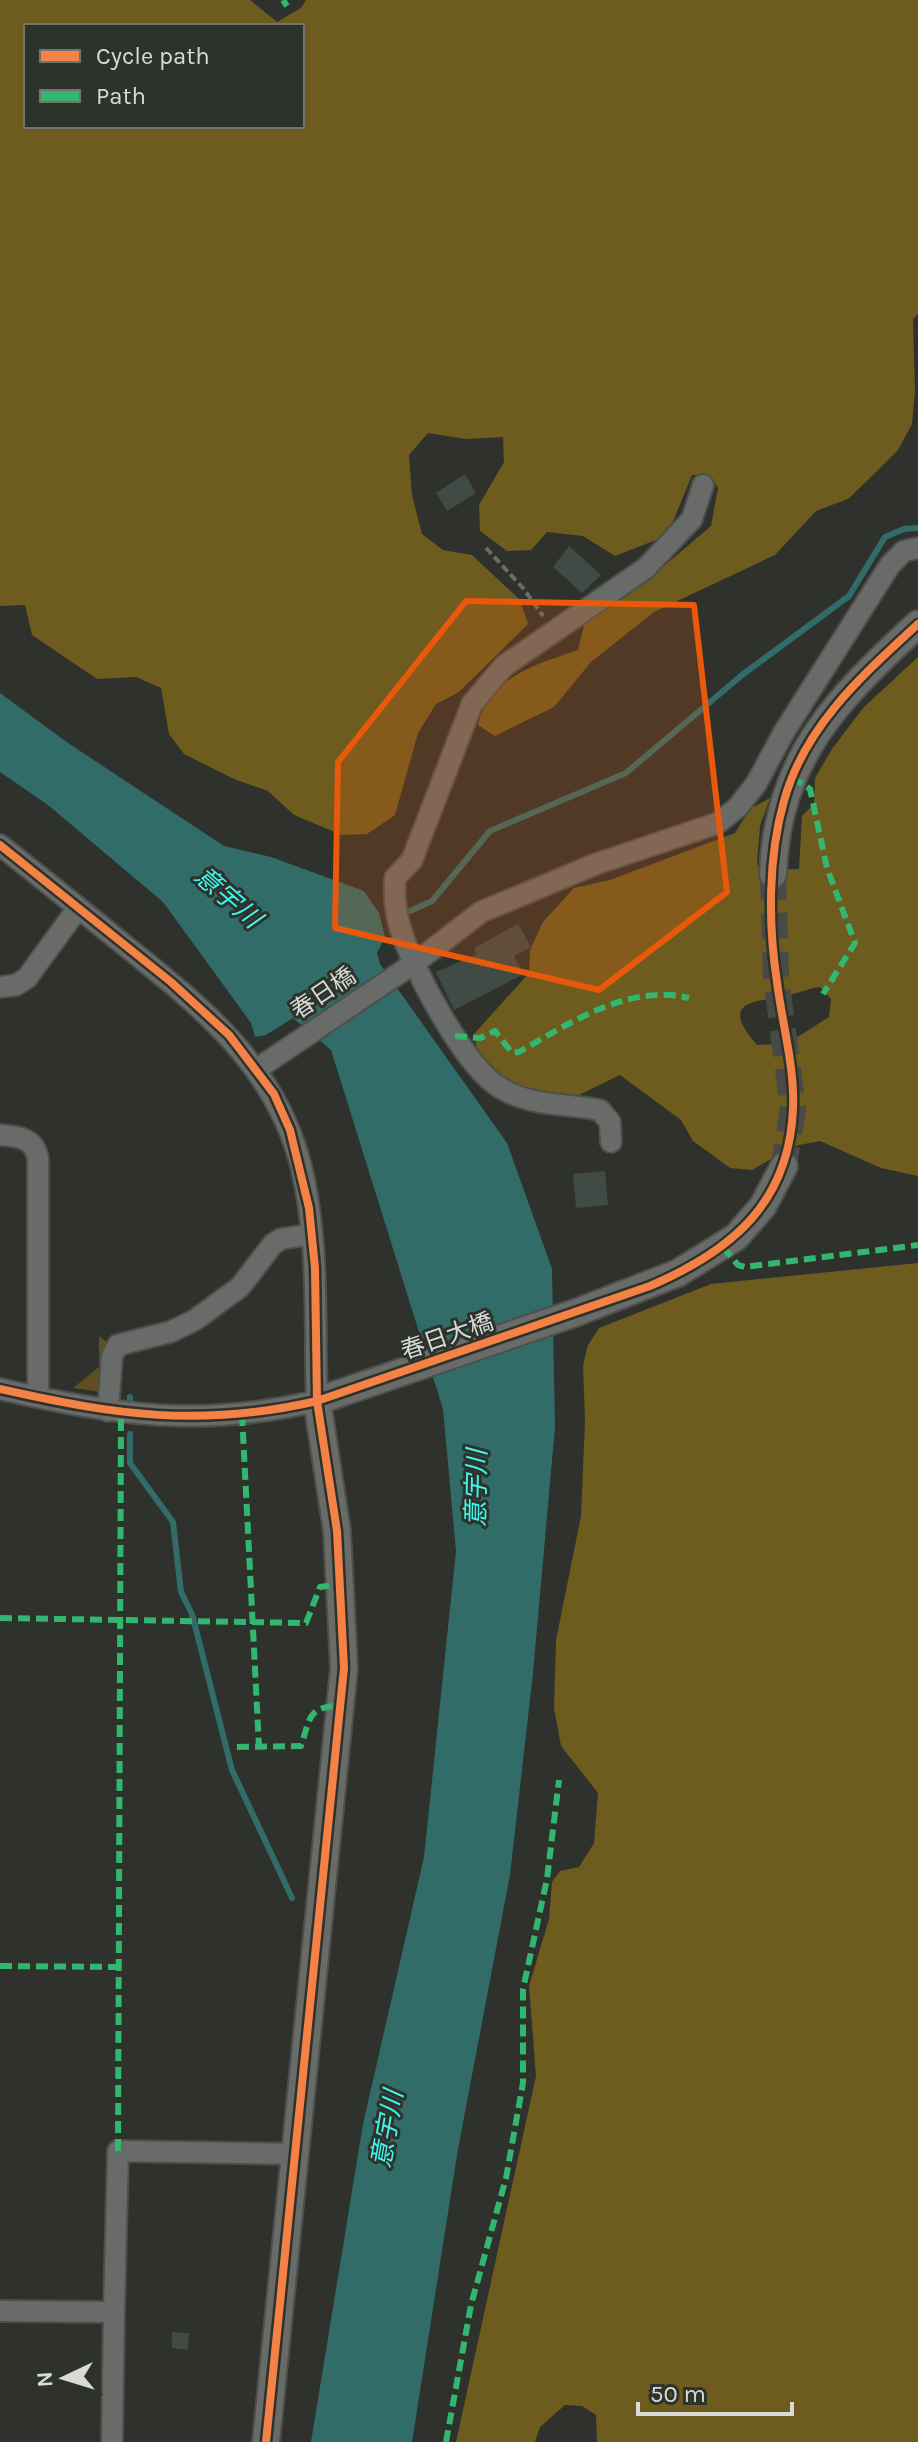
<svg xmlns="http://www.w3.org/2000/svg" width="918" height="2442" font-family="Karla,'Noto Sans JP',sans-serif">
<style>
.green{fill:#5e4e22}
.forest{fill:#6e5b1e;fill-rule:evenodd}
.water{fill:#316c68}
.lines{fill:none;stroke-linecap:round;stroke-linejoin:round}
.stream{stroke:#316c68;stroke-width:6}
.building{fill:#404b45}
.tertiary-tunnel{stroke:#474a46;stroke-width:26;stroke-dasharray:26 13;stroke-linecap:butt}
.minor-casing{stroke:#4d4f4c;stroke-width:24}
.tertiary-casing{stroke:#4d4f4c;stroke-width:30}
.path{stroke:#6a6c68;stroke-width:4;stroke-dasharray:8 4;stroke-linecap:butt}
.minor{stroke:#696b68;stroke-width:20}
.tertiary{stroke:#696b68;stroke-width:26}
.quiet{stroke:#33b770;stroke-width:6;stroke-dasharray:12 6;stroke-linecap:butt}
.cycleway-casing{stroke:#2d322b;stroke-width:13}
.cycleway{stroke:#f48246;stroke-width:8}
.marked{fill:#e8590c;fill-opacity:0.2;stroke:#e8590c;stroke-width:6;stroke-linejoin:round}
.labels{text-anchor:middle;stroke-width:6;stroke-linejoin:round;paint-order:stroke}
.street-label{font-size:24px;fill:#d7dad6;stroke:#2d322b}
.water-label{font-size:26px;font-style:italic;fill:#3ff7ee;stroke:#2d322b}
</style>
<rect width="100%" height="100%" fill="#2e312c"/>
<path class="green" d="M99,1336L108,1343L101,1392L73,1388L99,1367Z"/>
<path class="forest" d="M0,0H250L277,22L301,8L306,0H918V314L913,319L915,391L912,424L898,450L871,477L848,499L816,511L775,555L654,612L591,662L554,707L495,736L478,725C489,677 537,664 578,650L585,622L658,571L711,526L718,488L709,475H692L672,524L661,538L615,556L583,536L547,532L531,550L507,551L480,531L479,505L504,462L503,437L466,439L428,433L409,455L412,495L422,534L443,550L472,555L520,600L528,624L459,692L436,704L418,733L395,815L367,834L342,835L294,815L268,791L234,779L184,754L169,734L161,688L136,677L97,679L32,635L25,605L0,606ZM26,26H302V126H26Z
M918,657V1176L881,1168L820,1141L794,1146L752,1170L730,1168L693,1141L681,1120L620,1075L571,1099L524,1094L480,1064L474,1034L529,973L530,950L543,922L574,888L610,880L735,833L750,809L770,798L760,826L757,864L762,870L799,869L802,816L814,804L815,778L832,749L863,708ZM820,987L831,999L829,1017L796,1038L779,1044L757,1045C716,998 759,1003 789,995C800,993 809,988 820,987Z
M918,1263V2442H597L596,2415L582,2406L565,2405L540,2427L535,2442H456L536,2076L529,1986L549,1919L552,1882L560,1871L579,1867L594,1843L598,1793L561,1746L554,1708L556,1640L581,1516L585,1421L583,1365L588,1345L599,1328L711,1284Z"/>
<path class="water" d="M0,693L68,743L224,846L271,857L364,891L379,913L385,937L377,953L380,964L507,1143L552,1269L555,1427L533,1673L510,1875L458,2149L412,2442H311L363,2124L424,1857L456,1551L443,1409L331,1050L293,1018L266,1035L255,1037L251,1023L163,902L48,805L0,772Z"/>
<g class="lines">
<path class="stream" d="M410,911L432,901L490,831L626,773L742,675L849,596L885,537L904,529L918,528
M130,1402V1397
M130,1434V1463L173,1522L181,1592L192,1614L232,1770L292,1898"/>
</g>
<path class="building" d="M465,474L476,493L447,511L436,493Z
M569,546L601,575L582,593L553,567Z
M518,924L531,947L514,956L524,974L454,1010L436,972L477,954L474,948Z
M605,1171L608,1205L576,1208L573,1174Z
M172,2332L189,2333L188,2350L172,2348Z"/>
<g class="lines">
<path class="tertiary-tunnel" d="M773,874L776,977L793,1108L784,1166"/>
<g class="minor-casing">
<path id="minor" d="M0,845C43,879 85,913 128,948C204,1009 276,1067 301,1166C320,1243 314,1323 317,1401C200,1428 115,1415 0,1389
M0,987L16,985L27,978L78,908
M257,1069L416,962L481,912L596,864L718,823L738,807L756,784L784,732L890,565L904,551L918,548
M0,1135C18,1136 35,1138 38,1159V1397
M611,1142L610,1122L600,1110C566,1103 530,1107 499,1087C464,1065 411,967 400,927C395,911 394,895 395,878L412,860L472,704L504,666L646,568L692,519L703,485
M108,1411L112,1356L118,1345L170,1332L195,1320L240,1287L273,1244L281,1239L312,1234
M0,2311L114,2312L118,2151L297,2154
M112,2442L114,2312"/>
</g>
<g class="tertiary-casing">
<path id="tertiary" d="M773,874C777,758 838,698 918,624
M266,2442L344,1668L337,1531L317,1401L575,1313L678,1273L736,1237L763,1206L784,1166"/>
</g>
<path class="path" d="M486,548L523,588L543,616"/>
<use href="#minor" class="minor"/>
<use href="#tertiary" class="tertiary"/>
<path class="quiet" d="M283,0L287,6
M792,777L810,789L827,868L855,943L823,994
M455,1036L480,1038L495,1031L512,1053L519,1052C568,1024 629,983 689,998
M723,1247L738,1265L745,1267L918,1245
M242,1414L259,1747
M0,1618L306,1623L320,1587L342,1584
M237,1747L301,1746C311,1716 307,1708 341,1705
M0,1966L121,1967
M118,2151L121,1414
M446,2442L471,2305L506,2178L523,2083V1989L547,1879L559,1780"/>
<g class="cycleway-casing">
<path id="cycleway" d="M0,845L171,982L229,1035L274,1094L290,1130L309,1208L315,1268L317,1401L337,1531L344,1668L266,2442
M0,1389C115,1415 200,1428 317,1401L650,1286C731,1251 789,1204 793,1109C795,1068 782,1023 777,982C768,924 768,857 784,801C805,725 863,675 918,624"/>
</g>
<use href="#cycleway" class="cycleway"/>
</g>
<path class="marked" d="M466,601L694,605L727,892L599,990L335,928L338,762Z"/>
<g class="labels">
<g class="street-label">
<text transform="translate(323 993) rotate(-34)" y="8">春日橋</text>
<text transform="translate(447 1336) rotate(-19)" y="8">春日大橋</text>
</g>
<g class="water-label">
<text transform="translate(228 897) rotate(41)" y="9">意宇川</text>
<text transform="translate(476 1488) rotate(-89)" y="9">意宇川</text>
<text transform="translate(387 2129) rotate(-80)" y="9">意宇川</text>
</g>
</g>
<rect x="24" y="24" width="280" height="104" fill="#2d322b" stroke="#71756f" stroke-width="2"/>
<rect x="40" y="50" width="40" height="12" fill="#f48246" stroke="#71756f" stroke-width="2"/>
<text x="96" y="64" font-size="24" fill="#d7dad6">Cycle path</text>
<rect x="40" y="90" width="40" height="12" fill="#33b770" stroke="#71756f" stroke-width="2"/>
<text x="96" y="104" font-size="24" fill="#d7dad6">Path</text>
<g transform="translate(64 2378) rotate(266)" stroke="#2d322b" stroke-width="6" paint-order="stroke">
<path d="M0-6L14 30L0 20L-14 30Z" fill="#d7dad6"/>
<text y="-12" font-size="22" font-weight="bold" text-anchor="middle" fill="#d7dad6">N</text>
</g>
<path d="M638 2402v12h154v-12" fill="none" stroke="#d7dad6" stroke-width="4"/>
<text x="650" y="2402" font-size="24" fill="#d7dad6" stroke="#2d322b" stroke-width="6" paint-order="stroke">50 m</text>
</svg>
